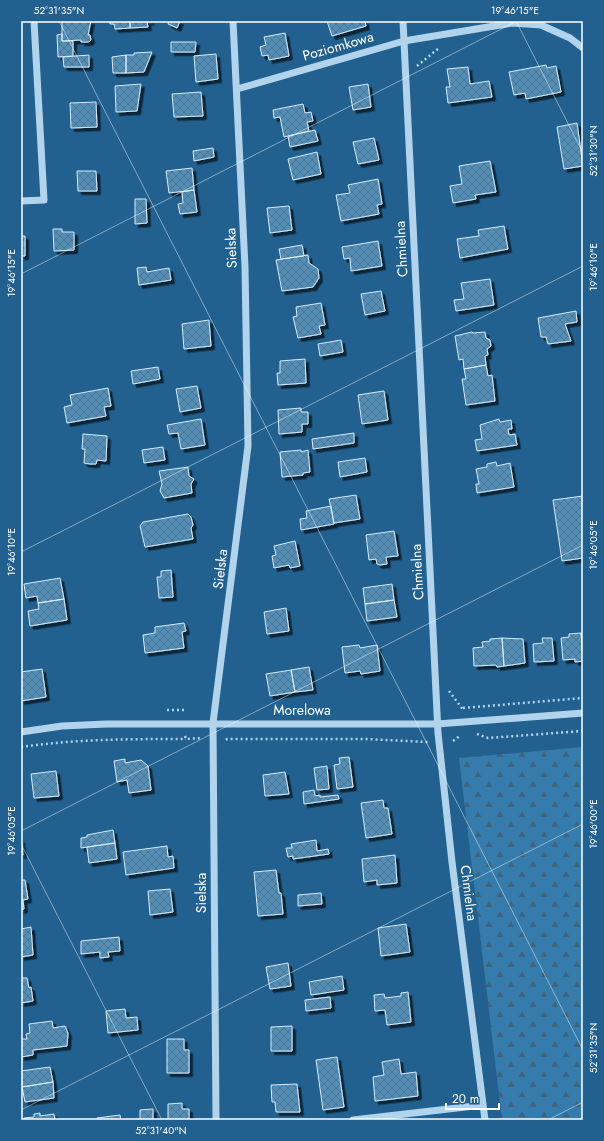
<svg xmlns="http://www.w3.org/2000/svg" width="604" height="1141" font-family="Jost,sans-serif">
<style>
.forest{fill:url(#forest-firs)}
.building{fill:url(#building-cross-hatch);stroke:#d6ebf9;filter:url(#shadow)}
.lines{fill:none;stroke-linecap:round;stroke-linejoin:round}
.path{stroke:#b1d4ec;stroke-width:2.5;stroke-dasharray:2 3;stroke-linecap:butt}
.minor{stroke:#b1d4ec;stroke-width:7}
.ticks{fill:none;stroke:#fff;stroke-width:1;stroke-opacity:0.45}
.labels{text-anchor:middle;stroke-width:3;stroke-linejoin:round;paint-order:stroke}
.street-label{font-size:14px;fill:#fff;stroke:#21608f}
.neatline{fill:none;stroke:#fff;stroke-width:1.5}
.ticks-label{font-size:10px;text-anchor:middle;fill:#fff}
</style>
<defs>
<pattern id="forest-firs" width="22" height="20" patternUnits="userSpaceOnUse"><rect width="22" height="20" fill="#357bac"/><path d="M5 1l3.5 6h-7zM16 11l3.5 6h-7z" fill="#40647c"/></pattern>
<pattern id="building-cross-hatch" width="8" height="8" patternUnits="userSpaceOnUse"><rect width="8" height="8" fill="#528eb9"/><path d="M0 0l8 8M0 8l8-8" fill="none" stroke="#50748d"/></pattern>
<filter id="shadow"><feDropShadow dx="3.5" dy="3.5" stdDeviation="0" flood-color="#0009"/></filter>
</defs>
<rect width="100%" height="100%" fill="#21608f"/>
<path class="forest" d="M583,747V1120H502L459,758Z"/>
<path class="building" d="M62,21H91L88,35H90L91,40L89,42H81V40L62,41Z
M110,21H130V28L115,29L114,24H110Z
M130,21H151L147,22L148,27L130,28Z
M169,21H180L177,28L168,24Z
M327,21H365L366,26L332,36Z
M285,33L289,56L269,60L268,55L262,56L260,47L266,45L264,37Z
M62,34V41H73V56L58,57L57,35Z
M171,42H196L195,52H171Z
M152,52L144,72L126,73V55H134V53Z
M216,54L218,79L196,82L194,56Z
M89,55V67H64L63,57Z
M126,55V73H113L112,57Z
M546,65L547,68L556,66L561,92L526,99L525,93L514,95L509,72Z
M468,67L470,84L489,81L492,97L448,103L446,87H450L447,69Z
M141,84L137,111L116,112L115,86Z
M368,84L371,107L353,110L349,87Z
M201,92L203,116L174,117L172,94Z
M96,102L97,127L71,128L70,103Z
M303,104L305,113L311,112L313,121L307,122L309,131L284,137L280,117L274,118L273,110Z
M577,123L583,166L564,169L557,127Z
M315,130L318,141L290,147L288,136Z
M374,138L379,160L358,164L353,142Z
M213,148L214,157L194,161L193,151Z
M317,152L321,174L293,180L288,159Z
M490,161L496,192L475,195L476,199L453,203L450,186L462,184L459,166Z
M192,168L194,190L169,193L166,171Z
M77,171H96L97,191H78Z
M378,179L382,204L377,205L379,214L341,221L336,195L350,193L348,185Z
M194,190L197,212L180,214L178,204L183,203L182,192Z
M135,199H146L147,223L135,224Z
M289,206L292,230L270,233L267,208Z
M504,226L508,249L460,258L457,239L479,236L478,230Z
M53,229H62V232H74V250L54,251Z
M21,236H25V256H21Z
M378,241L382,266L351,271L350,258L344,259L342,247Z
M302,245L304,256L281,259L279,249Z
M308,255L309,263L318,269L319,278L313,287L282,291L276,260Z
M146,267L147,272L169,268L171,280L139,285L137,268Z
M490,279L494,305L456,311L454,300L464,299L461,283Z
M381,291L385,311L365,315L361,294Z
M321,303L325,325L319,326L321,334L298,338L293,317L297,316L296,307Z
M576,311L577,322L565,324L571,341L548,344L546,337H541L538,318Z
M209,320L211,346L184,349L182,324Z
M472,332L473,333L485,332L486,338L490,340L491,346L487,349L488,355L485,356L486,365L464,369L463,359L459,360L455,336Z
M341,340L343,352L320,356L318,344Z
M305,359L306,383L278,385L277,373H280V361Z
M486,365L488,376L492,375L495,401L466,405L462,379H466L464,369Z
M158,367L160,379L133,384L131,371Z
M197,386L201,408L180,412L176,389Z
M108,388L111,406L104,407L106,416L67,423L64,407L72,405L70,395Z
M384,391L388,420L362,424L358,395Z
M301,408V412H308V424H302V432L279,434L278,410Z
M201,419L205,445L181,449L178,433L169,434L167,425Z
M499,419L500,422L511,420L512,429H508L509,435L515,434L517,445L477,451L475,440L482,439L480,425Z
M354,433V443L313,449L312,439Z
M83,434L107,436L106,461L97,460L96,464H90L84,463L85,449H82Z
M163,447L165,460L144,463L142,450Z
M301,450V452L308,450L310,472L303,473V475L282,477L280,452Z
M365,458L367,472L340,477L338,462Z
M496,462L497,466L510,463L514,487L477,493L476,484H479L476,469L487,467V464Z
M188,467L189,476L194,479L191,484L192,493L164,498L160,491L162,484L159,471Z
M356,495L360,519L334,523L329,499Z
M583,496V558L562,561L553,500Z
M331,506L334,524L301,530L300,519L307,518L306,511Z
M188,514L191,517L193,525L191,528L193,539L145,547L140,526L143,522Z
M394,531L398,556L386,557L387,564L380,565L377,564L376,559L369,560L366,535Z
M295,541L300,566L290,568L289,565L274,568L272,556L276,555L274,546Z
M171,570L173,597L159,598L157,577H161V571Z
M60,578L64,599L38,603L37,596L26,598L24,584Z
M392,584L394,600L365,604L363,588Z
M64,599L67,620L30,626L28,611L39,609L38,603Z
M394,600L397,617L367,621L365,604Z
M286,608L289,631L267,634L264,612Z
M184,623L186,631L182,632L184,648L145,653L143,635L155,633V627Z
M581,633L583,661L575,662V659L563,660L561,638L569,637V634Z
M581,633H583V657Z
M502,638L523,639L525,663L504,666Z
M502,638L504,666L497,667L496,665L474,666L473,648L483,647L482,642L490,641V639Z
M542,638H552L554,661L534,662L533,644L543,643Z
M359,645L360,648L377,645L380,671L361,674L360,671L345,673L342,647Z
M309,667L313,690L295,692L291,670Z
M42,669L46,697L21,701V672Z
M291,670L295,692L270,696L266,674Z
M349,757L353,787L337,789L334,765L340,764L339,758Z
M125,759V763L141,760L148,766L151,790L129,793L127,780L117,782L114,761Z
M327,766L329,789L317,790L314,768Z
M56,771L59,796L34,798L31,774Z
M285,772L289,794L265,796L263,775Z
M314,790L315,796L320,795V797L338,795L339,799L304,804L303,792Z
M383,800L384,808H388L392,834L366,838L361,803Z
M113,830L115,843L81,848V838L87,837V835Z
M21,839L23,855H21Z
M316,840L317,851L328,849L329,854L293,859V856L288,857L286,848H292L291,844Z
M115,843L117,859L89,863L87,847Z
M167,846L168,857L173,856L174,868L126,875L123,852Z
M395,855L397,883L377,885V880L364,882L362,859Z
M276,870L279,893H281L283,914L258,916L254,872Z
M21,880H25L28,899L23,900L24,909L21,910Z
M170,889L173,912L150,915L148,891Z
M321,893L322,904L298,906V895Z
M406,924L410,952L381,956L378,928Z
M31,927L33,955L21,957V929Z
M119,937L120,951L108,952L109,957L100,958V952L81,954V941Z
M288,963L291,986L270,989L266,967Z
M342,976L344,990L311,995L309,982Z
M21,978H27L29,988L31,987L33,1001L21,1003Z
M408,992L411,1022L387,1025L385,1010L375,1011L374,995L384,994L385,998L401,996V993Z
M330,997L331,1008L306,1011L305,1000Z
M125,1009L126,1018L137,1017L138,1030L108,1033L106,1011Z
M52,1021L53,1028L65,1026L68,1033L67,1046L33,1050V1055L21,1057V1039H27L26,1034L30,1033L29,1024Z
M292,1026V1051H271V1027Z
M167,1039H184V1050H189V1073H167Z
M337,1057L344,1107L323,1110L316,1060Z
M399,1059L401,1074L416,1072L418,1096L375,1101L373,1077L384,1075L382,1062Z
M50,1067L53,1082L22,1087L21,1071Z
M53,1082L54,1098L25,1102L22,1087Z
M297,1084L300,1112H276L275,1102H272L271,1085Z
M182,1103V1109H189V1120H168V1104Z
M153,1109V1120H140V1110Z
M40,1113V1116L54,1114L55,1120H24V1118L34,1117V1114Z
M120,1115L121,1120H98L97,1118Z"/>
<g class="lines">
<path class="path" d="M417,66L439,48
M449,691L464,711
M463,708L583,698
M167,710H184
M477,734L488,738L583,731
M185,736L186,739L202,738
M226,740L227,739H365L428,742
M453,741L461,735
M21,747C76,739 130,739 186,739"/>
<path class="minor" d="M403,21L438,733L452,862L485,1120
M237,89L404,41L512,23L541,25L570,38L583,48
M21,201L44,200L34,21
M21,732L62,726L106,724H437L583,713
M216,1120L213,723L248,446L245,267L233,21
M353,1120L483,1105"/>
</g>
<path class="ticks" d="M59,21L583,1050M516,21L583,153M21,274L517,21M21,552L583,266M21,831L583,545M21,844L162,1120M21,1110L583,824M548,1120L583,1102"/>
<g class="labels">
<g class="street-label">
<text transform="translate(338 46) rotate(-16)" y="5">Poziomkowa</text>
<text transform="translate(231 248) rotate(-92)" y="5">Sielska</text>
<text transform="translate(401 249) rotate(-93)" y="5">Chmielna</text>
<text transform="translate(220 569) rotate(-83)" y="5">Sielska</text>
<text transform="translate(417 572) rotate(-93)" y="5">Chmielna</text>
<text x="302" y="715">Morelowa</text>
<text transform="translate(201 893) rotate(-90)" y="5">Sielska</text>
<text transform="translate(469 893) rotate(83)" y="5">Chmielna</text>
</g>
</g>
<rect width="604" height="1141" fill="none" stroke="#21608f" stroke-width="44"/>
<path d="M446 1103v6h53v-6" fill="none" stroke="#ffffff" stroke-width="2"/>
<text x="452" y="1103" font-size="12" fill="#ffffff" stroke="#21608f" stroke-width="3" paint-order="stroke">20 m</text>
<rect x="22" y="22" width="560" height="1097" class="neatline"/>
<g class="ticks-label">
<text x="59" y="14">52°31'35"N</text>
<text x="515" y="14">19°46'15"E</text>
<text transform="translate(593 151) rotate(-90)" y="4">52°31'30"N</text>
<text transform="translate(593 267) rotate(-90)" y="4">19°46'10"E</text>
<text transform="translate(11 273) rotate(-90)" y="4">19°46'15"E</text>
<text transform="translate(593 545) rotate(-90)" y="4">19°46'05"E</text>
<text transform="translate(11 552) rotate(-90)" y="4">19°46'10"E</text>
<text transform="translate(593 824) rotate(-90)" y="4">19°46'00"E</text>
<text transform="translate(11 831) rotate(-90)" y="4">19°46'05"E</text>
<text transform="translate(593 1048) rotate(-90)" y="4">52°31'35"N</text>
<text x="161" y="1134">52°31'40"N</text>
</g>
</svg>
